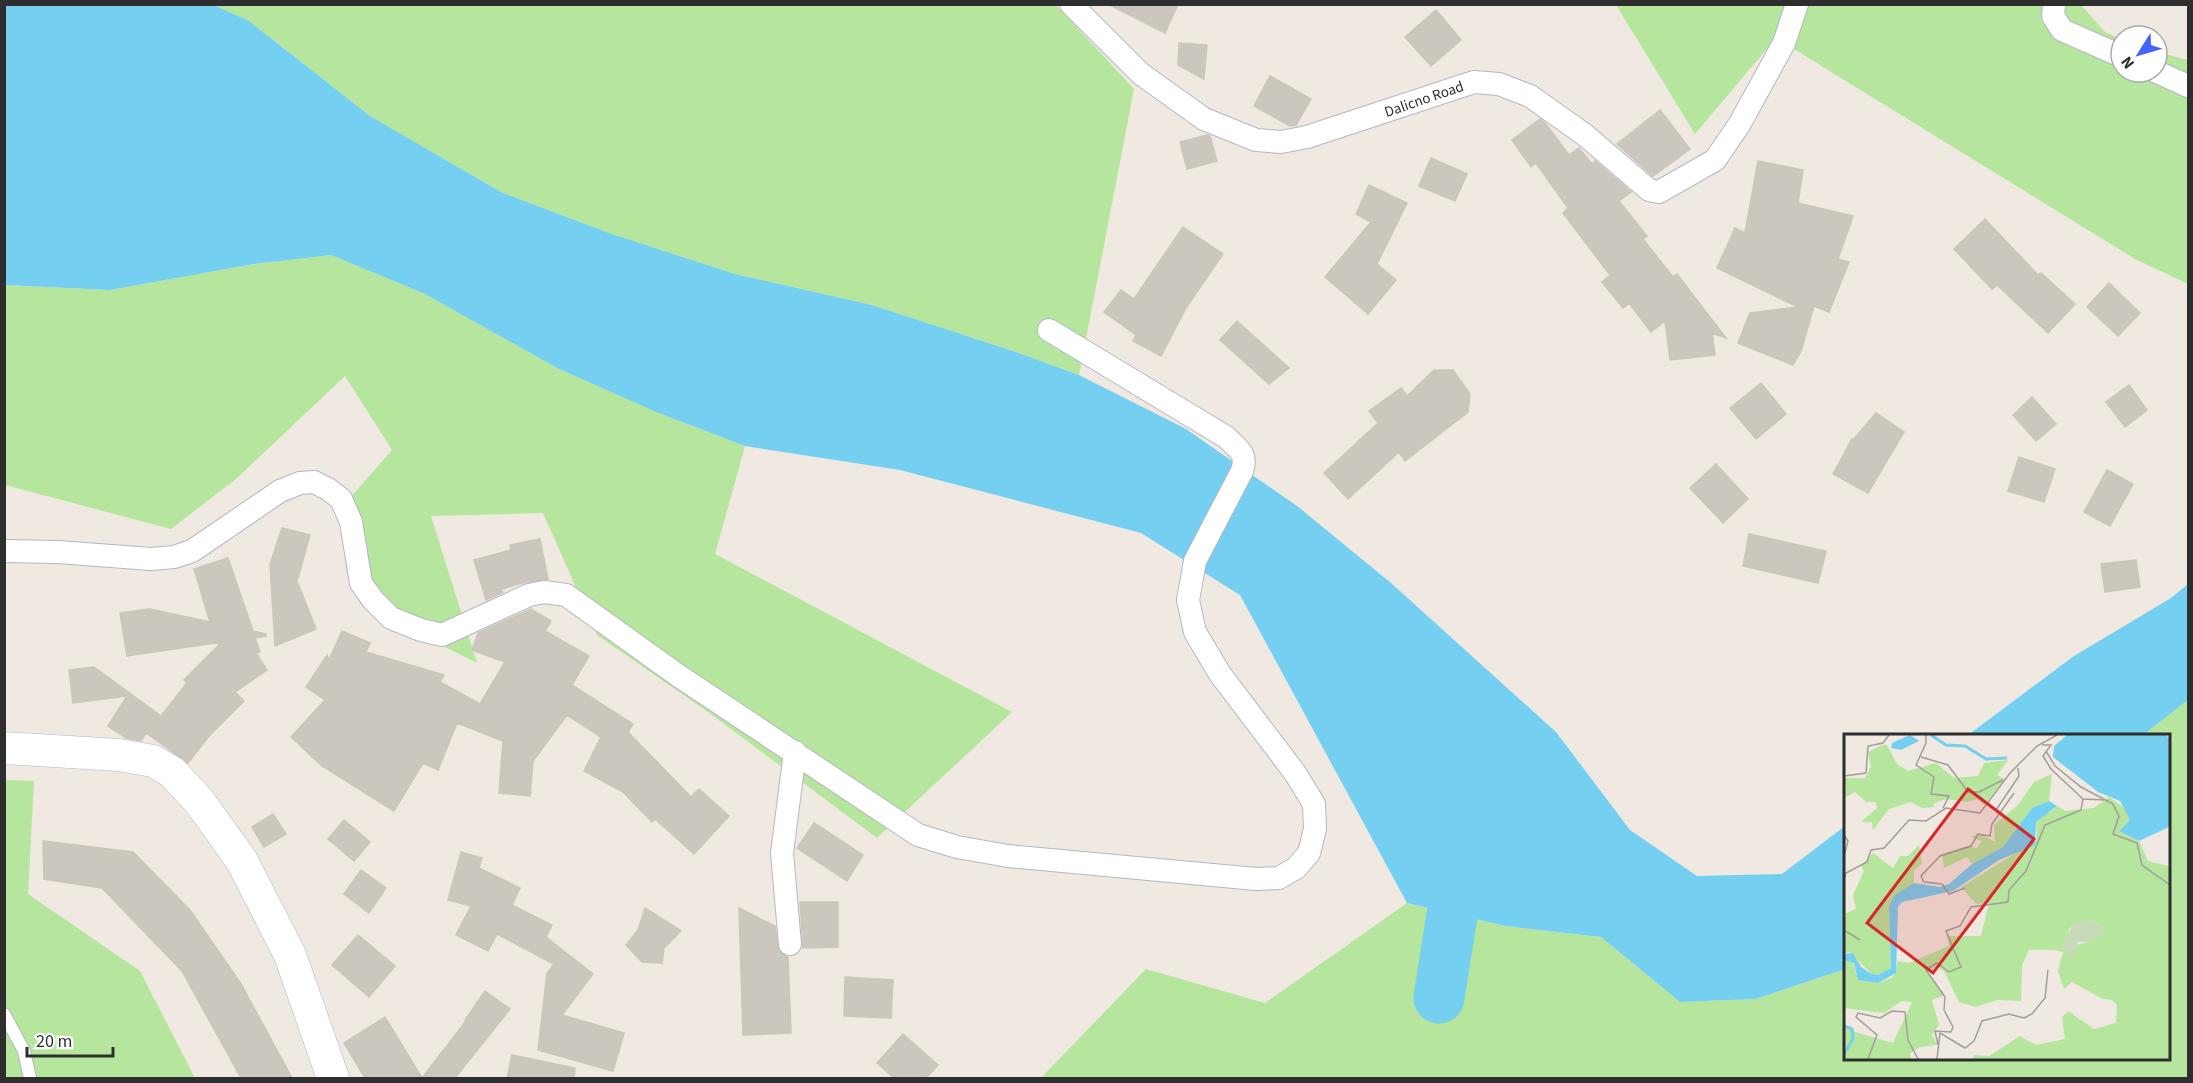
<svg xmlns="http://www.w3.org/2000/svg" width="2193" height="1083" font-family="'Source Sans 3',sans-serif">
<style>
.green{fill:#b6e59e}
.water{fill:#75cff0}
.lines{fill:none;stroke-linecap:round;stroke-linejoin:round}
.river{stroke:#75cff0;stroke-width:51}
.building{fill:#cbc7bf;stroke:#cbc5ba;stroke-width:1.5}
.service-casing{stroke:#b4b7c1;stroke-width:14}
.minor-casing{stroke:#b4b7c1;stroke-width:24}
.secondary-casing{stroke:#b4b7c1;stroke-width:33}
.service{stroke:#fff;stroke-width:12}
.minor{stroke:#fff;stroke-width:22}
.secondary{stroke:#fff;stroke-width:32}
.labels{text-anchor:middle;stroke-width:6;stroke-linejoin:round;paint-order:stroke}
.street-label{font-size:15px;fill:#2e2e2e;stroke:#fff}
.inset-river{fill:none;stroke:#75cff0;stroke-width:3}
.inset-road{fill:none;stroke:#a29e99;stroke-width:1.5}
.view{fill:#d62828;fill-opacity:0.15;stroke:#d62828;stroke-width:3}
.inset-edge{fill:none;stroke:#2e2e2e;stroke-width:3}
</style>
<rect width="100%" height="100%" fill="#efe9e1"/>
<path class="green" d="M214,5H1056L1134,89L1079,375L1016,352L872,305L735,274L609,233L501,192L370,116L249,21Z
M1616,5H2081L2105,32L2121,39V72H2157V52L2188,60V284L2135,259L1776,38L1695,134Z
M331,255L425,294L557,368L656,412L745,446L715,554L1012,712L877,838L708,712L597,635L543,513L431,516L477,663L373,611L349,499L392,450L345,376L236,479L171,529L5,485L4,285L110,290L254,264Z
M2188,700V1078H1041L1146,969L1265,1003L1407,903L1505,926L1601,937L1680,1002L1757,999L1845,969V1058H2168V735H2143Z
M5,780L34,781L28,894L140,971L195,1078H5Z"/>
<path class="water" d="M4,5H214L249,21L370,116L501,192L609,233L735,274L872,305L1016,352L1079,375L1186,429L1297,506L1391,583L1556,732L1630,830L1697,876L1782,874L1845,826V969L1756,999L1680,1002L1601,937L1505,926L1407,903L1240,595L1141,533L900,470L745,446L656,412L557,368L425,294L331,255L254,264L110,290L5,285Z
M2188,584V700L2143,735H1968L2074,656L2171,598Z"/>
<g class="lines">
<path class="river" d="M1439,998L1463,845"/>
</g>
<path class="building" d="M1108,4H1178L1165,33Z
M1436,10L1461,40L1431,66L1405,37Z
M1179,43L1207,45L1204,79L1178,65Z
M1270,76L1311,99L1296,125L1290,126L1254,106Z
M1660,110L1690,149L1653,176L1617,144Z
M1540,119L1546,124L1569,155L1579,148L1592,164L1595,161L1631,192L1619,201L1647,236L1643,239L1673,277L1677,274L1726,338L1712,333L1715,355L1670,360L1665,321L1651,332L1629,303L1623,308L1602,282L1610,275L1563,213L1568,208L1536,163L1531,167L1512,140Z
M1207,135L1210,136L1217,161L1187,169L1180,142Z
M1431,158L1467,174L1455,201L1419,186Z
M1758,161L1803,170L1798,203L1853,216L1838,259L1849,262L1829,312L1814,306L1801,351L1793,365L1738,343L1750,313L1798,307L1717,268L1735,228L1745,233Z
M1369,185L1407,203L1377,264L1396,280L1368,314L1325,277L1371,222L1356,214Z
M1985,219L2038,275L2041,273L2075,304L2048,333L1997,285L1992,289L1954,249Z
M1183,227L1223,254L1186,308L1161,356L1133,341L1136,335L1104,312L1121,290L1134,299Z
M2109,283L2140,313L2118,336L2087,307Z
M1237,321L1289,368L1269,384L1220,340Z
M1434,370H1453L1470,394L1468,412L1405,461L1399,452L1348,499L1324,473L1378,423L1369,411L1401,388L1407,396Z
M1761,383L1786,414L1756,439L1730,408Z
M2129,385L2147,410L2125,427L2106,402Z
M2032,397L2056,424L2036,441L2013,415Z
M1876,413L1904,432L1868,493L1833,474L1852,439H1854Z
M2019,457L2055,469L2044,502L2008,491Z
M1716,464L1748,499L1723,523L1690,488Z
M2107,470L2133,484L2110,526L2084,512Z
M282,528L310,535L297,581L316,629L275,646L270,564Z
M1749,534L1826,551L1818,583L1743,566Z
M540,539L548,579L526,582L499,590L503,592L486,600L474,560L511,550L510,545Z
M228,558L253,631L266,634V636L255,638L260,652L256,653L267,670L235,692L244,701L210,735L188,763L146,733L141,741L126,738L108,726L127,696L73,703L69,670L94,667L161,716L187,683L184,680L222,642L127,656L120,613L150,609L210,622L194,569Z
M2136,560L2140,587L2105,592L2101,564Z
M531,609L551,621L545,631L589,656L572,685L633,724L628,732L691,797L699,789L729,816L694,854L655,819L652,822L623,792L584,771L601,737L567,715L533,761L530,796L499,793L503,741L457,723L438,770L423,763L394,811L322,766L291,737L325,700L306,687L327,655L329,660L342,631L370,643L366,652L444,675L440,682L480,704L505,662L472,650L478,633Z
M273,814L286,834L264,847L252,827Z
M344,820L370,842L354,861L328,839Z
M814,823L863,855L847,881L797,848Z
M43,841L133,852L190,910L241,984L292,1078H241L182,971L102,888L44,879Z
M461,852L482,858L479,868L520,888L512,905L552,925L546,937L593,974L562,1015L624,1033L613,1071L538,1050L547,973L554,964L497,934L488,951L456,935L471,906L448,900Z
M361,870L386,888L369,913L344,894Z
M800,902H838V947L803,948Z
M645,908L681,931L664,948L662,963L642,962L626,945L638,930Z
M739,908L775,926L779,951L788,957L791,1033L743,1035Z
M358,935L395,966L369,997L332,965Z
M845,977L893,980L891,1018L844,1016Z
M485,991L510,1009L455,1078H365L344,1043L385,1017L422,1078L466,1021L465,1020Z
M903,1034L938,1065L926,1078H894L877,1063Z
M512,1055L575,1068L574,1078H507Z"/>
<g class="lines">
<g class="service-casing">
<path id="service" d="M4,1014L24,1051L30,1078"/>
</g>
<g class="minor-casing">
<path id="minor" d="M1071,4L1141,74L1204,119L1256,140L1281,142L1307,137L1474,82L1499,84L1530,96L1585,135L1649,190L1659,192L1715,160L1739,125L1784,43L1797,4
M2054,4L2053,16L2062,30L2121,56
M2157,72L2188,86
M4,551L58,552L151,559L174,557L192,551L280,491L300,483L314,482L328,489L341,499L351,522L361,583L373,600L391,618L421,630L442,635L529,595L544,592L566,595L679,676L918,835L957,847L1008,856L1256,879L1279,878L1296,868L1309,853L1315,829L1314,804L1295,773L1220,674L1195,632L1188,600L1195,561L1242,471C1248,453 1238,449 1226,437L1049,330
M790,944L782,853L795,752"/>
</g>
<g class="secondary-casing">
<path id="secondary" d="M4,748L119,755L153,761L172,772L199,801L242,861L290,955L333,1078"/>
</g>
<use href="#service" class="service"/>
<use href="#minor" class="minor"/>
<use href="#secondary" class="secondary"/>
</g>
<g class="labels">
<g class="street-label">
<text transform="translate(1424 99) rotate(-19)" y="5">Dalicno Road</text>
</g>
</g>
<g transform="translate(1844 734)">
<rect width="326" height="326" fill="#efe9e1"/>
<path d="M38,11H43L53,30L64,37L92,29L110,44L134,42L140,29L164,26L153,41L161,45L140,71L134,65L124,68L102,65L90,69V73L78,74L67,68L45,75L29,96L28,88H17L33,74L32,68H22L11,58L0,64V44H21L27,33L24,18ZM208,40L205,67L188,74L159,113L128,130L123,123L100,134L98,120L123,112L133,114L138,107L127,103L135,99L151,108L150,91L174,71L190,48ZM265,63L283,76L286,86L275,97L295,107L304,127L325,132V325H129L130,321L145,322L176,302L192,311L221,305L218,283L224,277L250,295L272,289L273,271L268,266L259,265L228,248L220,255L214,237L219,218L211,216H185L178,231L177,267L154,266L131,273L115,268L100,237L91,232L84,238L101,261L88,266L95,291L88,300L93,311L76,313L66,319L67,325H0V291L8,293L11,298L49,309L68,268L58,267L40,279L0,274V226L8,225L14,246L34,249L49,243L54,227L65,229L105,212L103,202H137L145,169L132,170L117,153L193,106L192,88L200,78H207L213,72L222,77L250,74ZM246,186L258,192L260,198L245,208L218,214L226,194ZM75,111L78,130L70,136V149L45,173L47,234L34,241L28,240L5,218L0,220V180L12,175L9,161L20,137L17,132L29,119L49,134L56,122H64Z" fill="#b6e59e" fill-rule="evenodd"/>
<path d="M246,186L258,192L261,198L245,208H234L229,223L218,214L222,203L231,189Z" fill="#c8d9b8"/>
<path d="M66,1L75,7L57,16L47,14L48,9ZM223,1H322L325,4V93L295,107L275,97L286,86L276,67L254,58L209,23L210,12ZM205,67L213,72L192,88L191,111L155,126L109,157L58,168L54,173L52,239L34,249L14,246L10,229L0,226V220L9,219L17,233L28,240L34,241L47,234L45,173L51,161L70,149L96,153L105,150L128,130L159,113L188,74Z" fill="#75cff0"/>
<path class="inset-river" d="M87,1L102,11L121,12L142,25L163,24M0,292L8,295L9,305L0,320"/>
<path class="inset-road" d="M82,1V9L72,31L90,43L87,60L105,62L99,74M198,11H207L199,22L207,35L239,65M202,17L211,32L237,53L269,70L275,82L269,100L293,109L298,131L326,151M77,23L104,31L124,58H135L159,46M0,42L22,39L24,12L39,9L45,1M239,65L260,66M152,76L175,42L174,34M0,101L4,107L0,122M0,145L2,139L23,128L27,116L40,114L65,86L82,87L102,74L136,79L166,39L193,12L213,1M121,154L105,160L98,150L80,148L77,142L96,122L127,112L134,100L146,102L148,90L170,59M0,196L16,206M94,311L91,297L107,298L109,293L100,276L101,263L82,236L93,229L105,238L117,233L102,197L116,192L127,173L164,168L165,156L182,137L201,91L237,76L239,65M24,325L33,301L12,283L14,279L36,284L48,277L61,278L64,306L74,325M93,325L96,299L121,314L130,307L138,287L165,280L180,284L188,280L201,264L204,236"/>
<path class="view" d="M124,55L190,105L89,239L23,189Z"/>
<rect width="326" height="326" class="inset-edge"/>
</g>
<rect width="2193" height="1083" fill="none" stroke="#2e2e2e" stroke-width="12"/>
<g transform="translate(2139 54) rotate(233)"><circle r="28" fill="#ffffff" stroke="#ababab" stroke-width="1.5"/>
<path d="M0-4.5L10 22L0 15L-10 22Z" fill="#4264fb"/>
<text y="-9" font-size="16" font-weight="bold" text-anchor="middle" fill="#2e2e2e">N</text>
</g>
<path d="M27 1047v9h86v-9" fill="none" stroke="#2e2e2e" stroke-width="3"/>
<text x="36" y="1047" font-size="18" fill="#2e2e2e" stroke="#ffffff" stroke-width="4.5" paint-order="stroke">20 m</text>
</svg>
